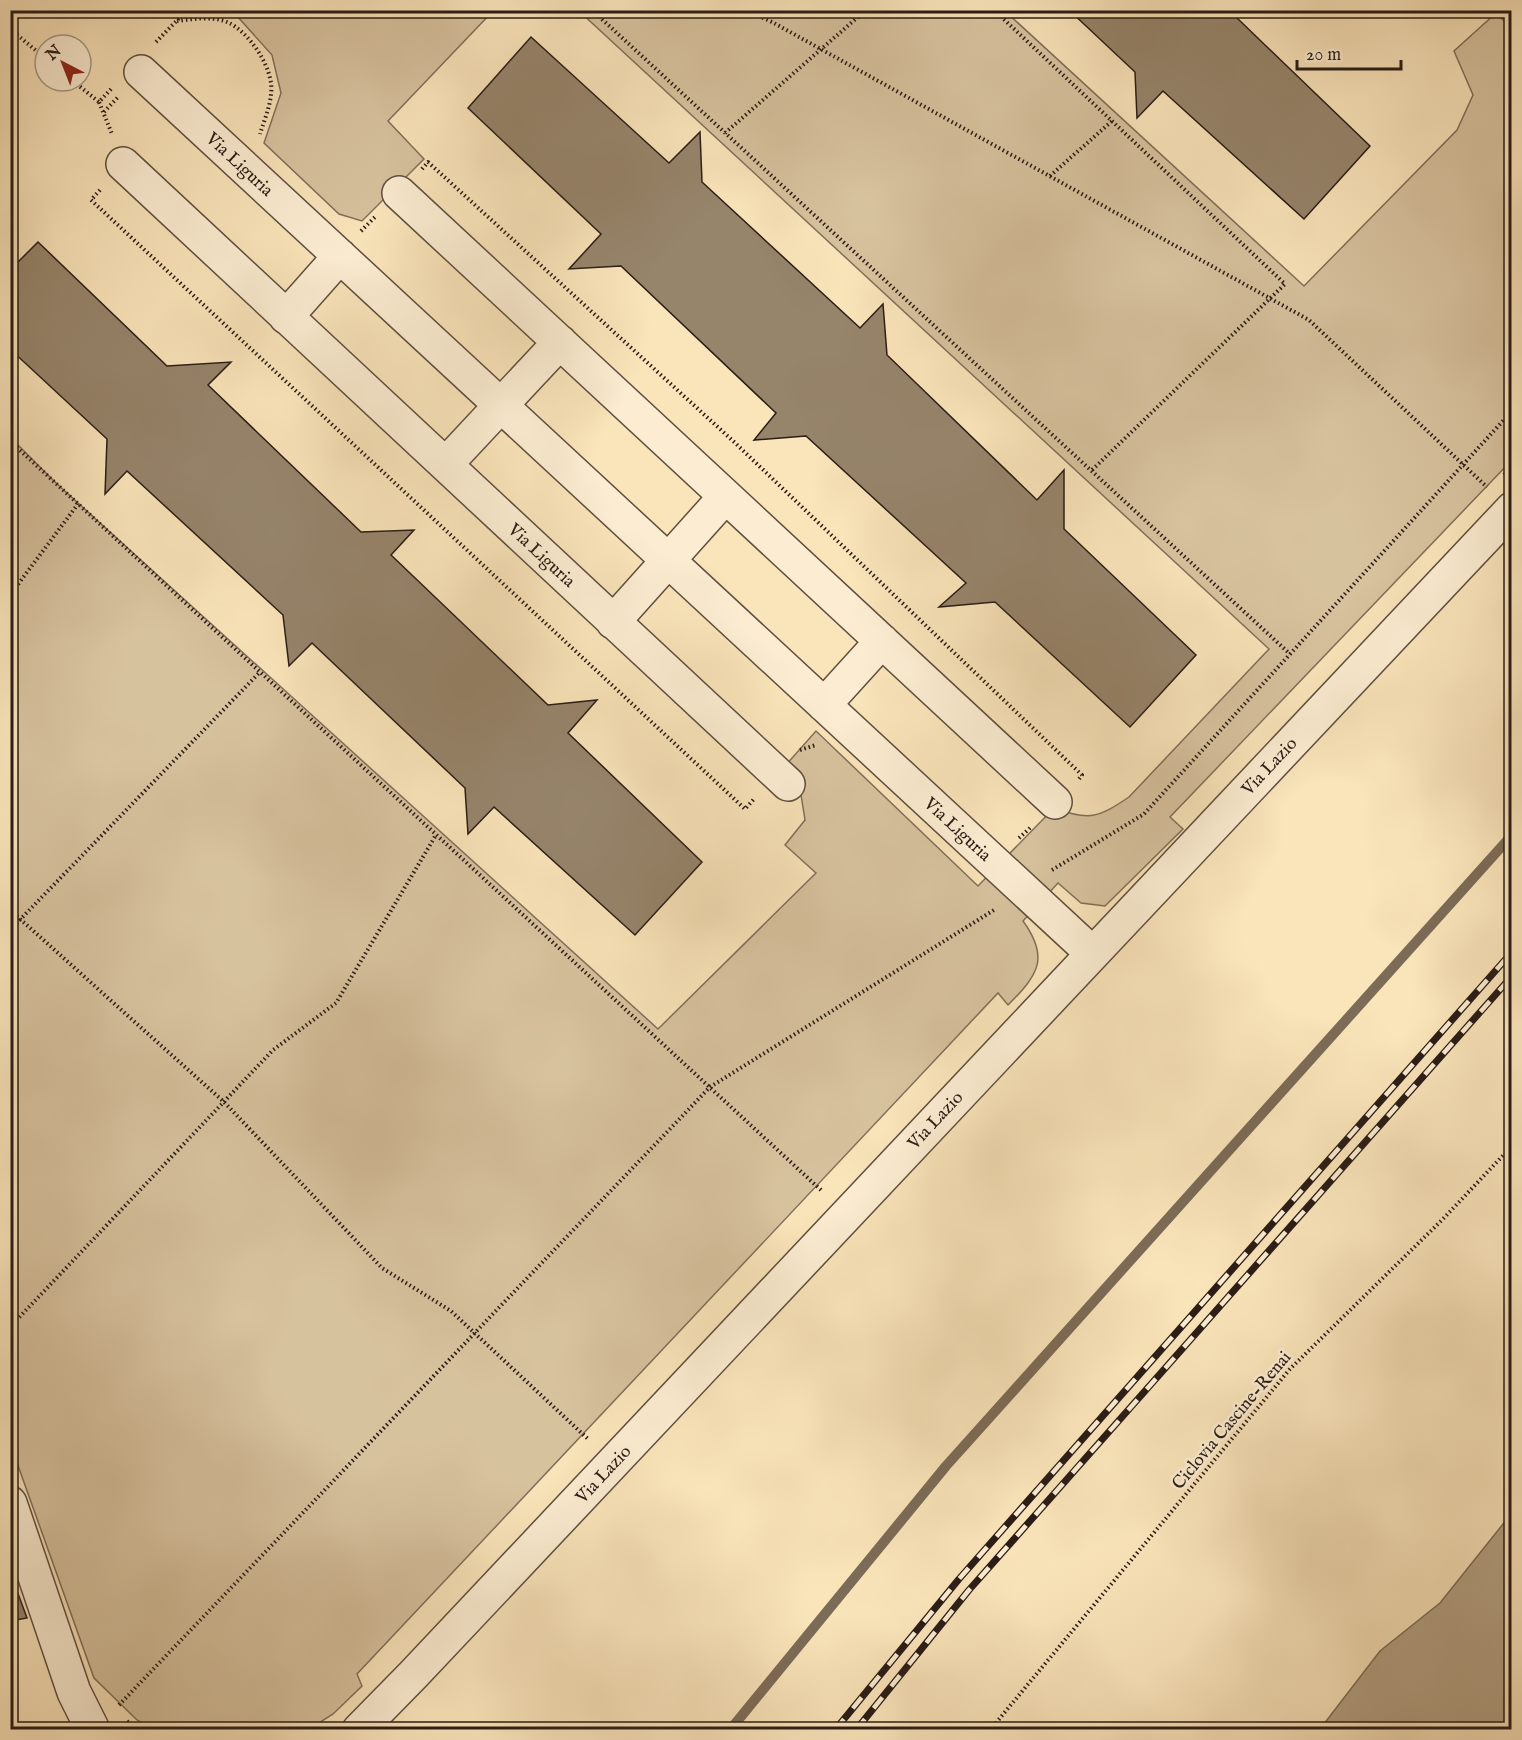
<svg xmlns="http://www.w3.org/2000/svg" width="1522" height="1740" font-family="'IM FELL English',serif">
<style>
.green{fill:#d7c29e;stroke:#806f5a;stroke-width:1.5}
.water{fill:#b3a082;stroke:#7c6b57;stroke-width:1.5}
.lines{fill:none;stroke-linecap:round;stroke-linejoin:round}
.stream{stroke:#7c6b57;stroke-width:10}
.building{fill:#96846b;stroke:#2a1c16;stroke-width:1.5}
.minor-casing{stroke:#5e4e3f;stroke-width:36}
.path{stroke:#2a1c16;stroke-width:4;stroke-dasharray:1.5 3;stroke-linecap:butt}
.minor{stroke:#fcedd2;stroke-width:33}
.rail-casing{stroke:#2a1c16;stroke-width:7}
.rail{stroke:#fcedd2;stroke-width:4.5;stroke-dasharray:14;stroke-linecap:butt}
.labels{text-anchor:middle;stroke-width:5;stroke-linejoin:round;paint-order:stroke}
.street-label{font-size:18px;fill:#2a1c16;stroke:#fcedd2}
</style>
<rect width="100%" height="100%" fill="#fae4ba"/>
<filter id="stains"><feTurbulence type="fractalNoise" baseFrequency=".00333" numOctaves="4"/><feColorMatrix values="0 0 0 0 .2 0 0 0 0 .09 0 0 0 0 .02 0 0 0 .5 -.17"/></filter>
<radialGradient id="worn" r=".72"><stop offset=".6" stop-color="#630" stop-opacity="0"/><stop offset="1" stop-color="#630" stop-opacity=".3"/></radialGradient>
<path class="green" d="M192,11H493L388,121L424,159L362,221L339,214L264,143L281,93L272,55L236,15Z
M579,11H1005L1304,286L1457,130L1473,95L1454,51L1496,13L1511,28V461L1170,817L1183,829L1105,906L1081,903L1058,883L1023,921C1050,958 1038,975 1008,1005L998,993L357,1674L362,1686L333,1714L308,1730L153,1729L137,1720L94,1678L11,1446V438L56,483L658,1029L816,873L785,845L805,820L801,795L785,766L816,731L978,886L1054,808C1089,821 1098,818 1129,797L1269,649Z"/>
<path class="water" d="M1511,1514V1729H1320L1380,1651L1440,1603Z"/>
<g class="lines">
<path class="stream" d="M730,1730L946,1466L1512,835"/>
</g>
<path class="building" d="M1069,10H1243L1237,18L1370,146L1304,219L1163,91L1137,118L1135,72Z
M531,37L669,163L700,132L702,182L860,328L883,304L887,355L1037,500L1064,470V529L1196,655L1130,727L995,602L939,607L966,583L806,436L754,440L776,413L621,266L569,269L601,234L468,108Z
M38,242L167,366L231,362L208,385L361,532L414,530L391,555L548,705L597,700L568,733L702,862L635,935L494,807L468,834L465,788L312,643L289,666L283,615L127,471L105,494L107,439L10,349V270Z
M10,1572L27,1618L10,1621Z"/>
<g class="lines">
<g class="minor-casing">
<path id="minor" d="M141,72L1092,953
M123,164L788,784
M399,193L1055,802
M286,317L340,256
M446,464L560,342
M613,622L725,497
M824,705L882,641
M10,1503L74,1692L93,1730
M359,1730L413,1675L1512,509"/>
</g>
<path class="path" d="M592,10L1290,654
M746,10L772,22L1309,320L1487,487
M994,10L1285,284L1091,471
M1499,10L1512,22
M177,21C193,19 212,16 227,22C249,31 275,70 271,94C270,107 264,121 260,134
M10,29L45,58
M156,42L187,10
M73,81L99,102
M111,89L99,102L112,134
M104,112L118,97
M725,133L866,10
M422,169L428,162L732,440L1082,775L1079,779
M1050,176L1112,121
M100,190L91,200L745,809L754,799
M361,231L375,217
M10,441L822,1191
M1504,475L1512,467
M10,595L78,504
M800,750L816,745
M1019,838L1031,827
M1052,870L1144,814L1512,411
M10,910L224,1102L382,1268L451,1311L588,1439
M10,930L260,672
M10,1327L273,1050L336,1003L436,835
M10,1455L16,1470
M119,1705L710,1087L994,910
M127,1721L138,1730
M990,1730L1290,1369L1443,1219L1512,1146"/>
<use href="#minor" class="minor"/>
<g class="rail-casing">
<path id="rail" d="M835,1730L959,1579L1512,952
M856,1730L969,1590L1512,976"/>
</g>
<use href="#rail" class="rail"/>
</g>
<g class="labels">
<g class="street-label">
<text transform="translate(240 164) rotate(43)" y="6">Via Liguria</text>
<text transform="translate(542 555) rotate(43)" y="6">Via Liguria</text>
<text transform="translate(1269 766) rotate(-47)" y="6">Via Lazio</text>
<text transform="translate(958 829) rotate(43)" y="6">Via Liguria</text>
<text transform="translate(935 1120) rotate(-47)" y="6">Via Lazio</text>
<text transform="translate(1231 1420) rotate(-50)" y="6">Ciclovia Cascine-Renai</text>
<text transform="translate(603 1474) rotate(-47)" y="6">Via Lazio</text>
</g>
</g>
<rect width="1522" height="1740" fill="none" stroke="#fae4ba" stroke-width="36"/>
<rect x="12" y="12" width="1498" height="1716" fill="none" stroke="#2a1c16" stroke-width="3"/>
<rect x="18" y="18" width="1486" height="1704" fill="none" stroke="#2a1c16" stroke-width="1.5"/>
<g transform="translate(63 63) rotate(318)"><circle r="28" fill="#fcedd2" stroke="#a89987" stroke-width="1.5"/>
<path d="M0-4.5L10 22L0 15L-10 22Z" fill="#8f2418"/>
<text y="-9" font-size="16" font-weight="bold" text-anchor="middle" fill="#2a1c16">N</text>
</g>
<path d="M1297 60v9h104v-9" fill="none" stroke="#2a1c16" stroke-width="3"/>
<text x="1306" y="60" font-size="18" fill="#2a1c16" stroke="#fcedd2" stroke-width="4.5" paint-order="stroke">20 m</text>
<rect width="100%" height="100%" filter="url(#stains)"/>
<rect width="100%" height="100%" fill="url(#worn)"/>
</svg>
